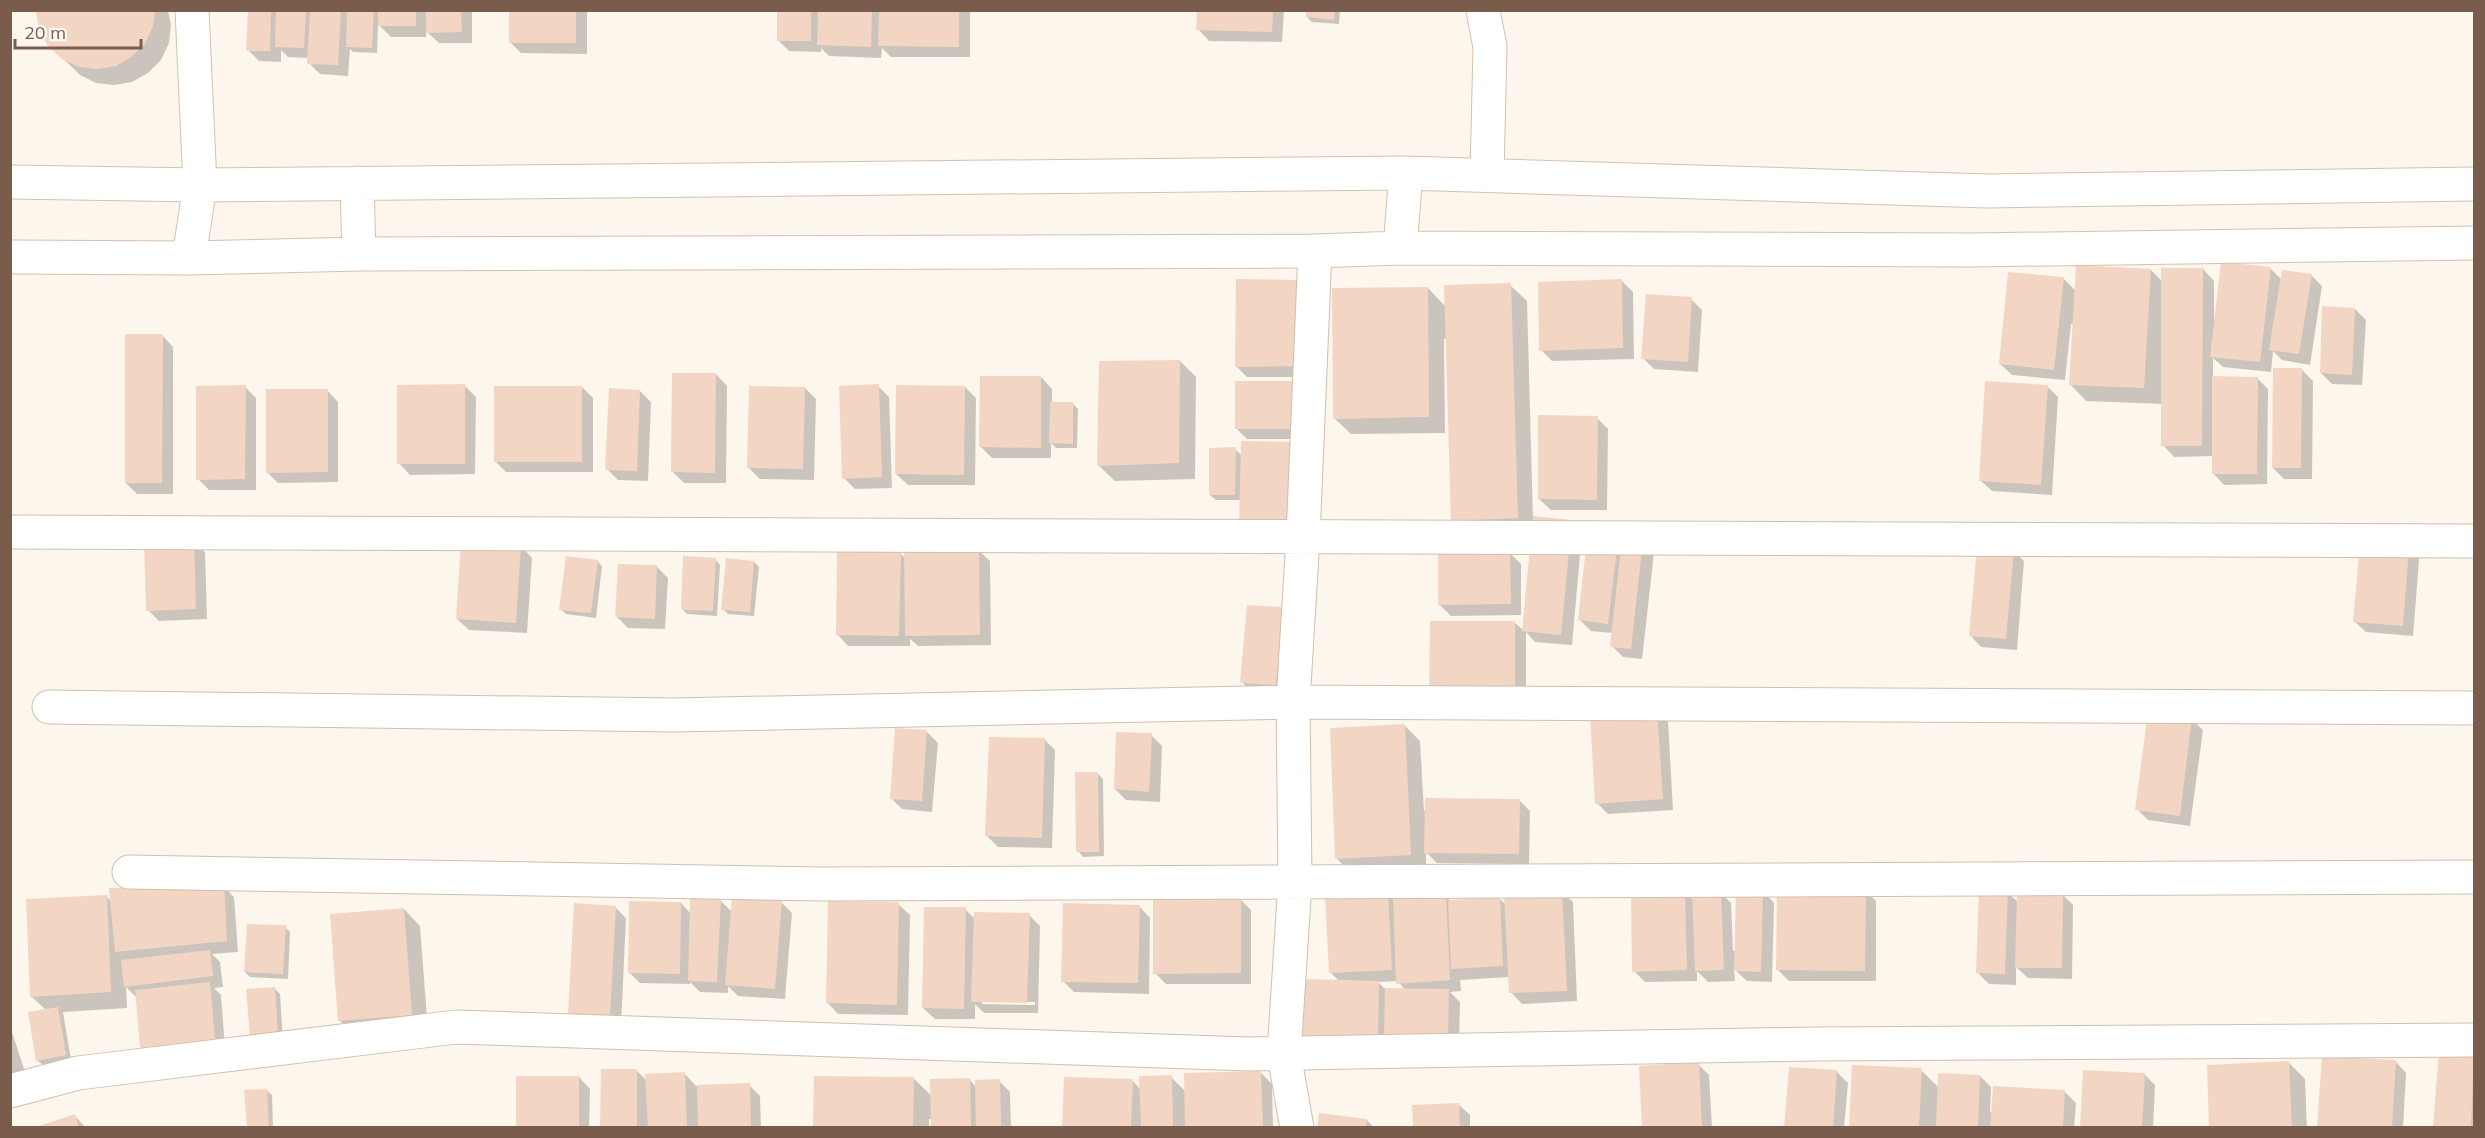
<svg xmlns="http://www.w3.org/2000/svg" width="2485" height="1138" font-family="Mulish,sans-serif">
<style>
.shadow{fill:#0003;fill-rule:evenodd}
.building{fill:#f3d5c3}
.lines{fill:none;stroke-linecap:round;stroke-linejoin:round}
.street-casing{stroke:#d1beb0;stroke-width:35}
.secondary-casing{stroke:#d6c0b0;stroke-width:35}
.street{stroke:#fff;stroke-width:33}
.secondary{stroke:#fff;stroke-width:33}
</style>
<rect width="100%" height="100%" fill="#fdf6ec"/>
<path class="shadow" d="M38,10H168L171,25L169,43L161,60L148,73L132,82L114,85L96,83L80,75L49,45Z
M249,10H472V43H439L426,31V37H391L378,24L377,53L353,52L350,49L348,76L320,74L309,63V58L288,57L281,50V62L259,61L248,50Z
M510,10H587V54L521,53L510,42Z
M779,10H970V57H891L882,48L881,58L829,56L821,48V52L789,51L778,40Z
M1198,10H1284L1282,42L1209,41L1198,29Z
M1308,10H1340L1339,24L1312,22L1307,17Z
M2203,269L2214,281V320L2271,269L2282,280L2311,275L2322,286L2310,365L2282,360L2273,351L2271,372L2223,367L2213,358V378H2257L2268,389L2267,484L2224,485L2213,473V456L2174,457L2163,445V404L2086,401L2070,384L2074,324H2071L2065,380L2012,375L2000,364L2064,279L2076,291L2151,270L2163,282Z
M1237,281L1311,377H1247L1236,366Z
M1622,281L1633,292L1634,359L1552,361L1541,350Z
M1510,285L1527,301L1533,518L1571,522L1582,533L1572,645L1535,642L1526,632V715L1442,716L1514,622L1524,631L1533,534L1469,536L1452,520L1447,339H1444L1445,433L1351,434L1334,418L1428,288L1446,307Z
M1691,299L1702,310L1698,372L1654,369L1643,358Z
M2355,309L2366,320L2362,385L2332,384L2321,373Z
M162,335L173,347V494H137L126,483Z
M1180,361L1196,377L1195,479L1115,481L1098,465Z
M2302,370L2313,381L2312,479H2284L2273,468Z
M716,374L727,386L726,483H684L672,471Z
M1041,377L1052,389V404H1073L1078,409L1077,448H1056L1051,443V458H992L981,447Z
M1237,382L1311,439H1247L1236,428Z
M465,386L476,397L475,474L410,475L399,463Z
M878,386L889,397L892,488L855,489L844,478Z
M2047,386L2058,397L2052,495L1992,491L1980,480Z
M245,387L256,398V490H209L198,479Z
M582,387L593,398V472H506L495,461Z
M965,387L976,398L975,485H908L896,474Z
M805,388L816,399L814,480L760,479L749,468Z
M327,390L338,402V482L278,483L267,472Z
M640,391L651,402L648,481L618,480L607,469Z
M1597,418L1608,429L1607,510H1551L1539,499Z
M1235,449L1242,456L1241,500H1216L1210,495Z
M1591,521L1655,544L1642,659L1623,657L1612,646L1613,633L1591,631L1579,619Z
M2362,533L2420,548L2413,636L2366,632L2354,621Z
M194,541L205,552L207,619L159,621L148,610Z
M521,546L532,558L527,633L469,630L457,619Z
M978,550L990,561L991,645L918,646L910,639V646H848L837,634L900,553L906,559Z
M2013,550L2024,561L2017,650L1981,647L1970,635Z
M1510,553L1521,564V615L1451,616L1440,605Z
M715,559L720,565L717,616L687,614L682,609Z
M597,561L602,566L596,618L566,614L561,609Z
M754,562L759,567L754,616L728,614L723,609Z
M656,566L668,578L665,629L628,628L617,617Z
M1282,609L1287,696L1253,693L1242,682Z
M1656,710L1668,721L1673,810L1608,814L1597,803Z
M2191,719L2203,730L2190,826L2148,820L2137,809Z
M1404,725L1420,741L1424,811L1519,800L1530,811L1529,864L1437,863L1426,852V870L1353,875L1336,858Z
M927,732L938,743L932,812L902,809L891,798Z
M1151,735L1162,746L1160,802L1126,800L1115,789Z
M1044,739L1055,750L1052,848L998,847L987,836Z
M1097,773L1103,779L1104,856L1083,857L1078,851Z
M223,886L234,897L238,952L212,954L220,962L223,987L214,988L221,995L226,1061L138,999L126,987L127,1008L63,1012L71,1060L43,1065L37,1060L46,1010L32,997L106,896L112,902Z
M1865,890L1876,901V981H1789L1778,970Z
M1561,891L1573,902L1577,1001L1522,1004L1511,992L1510,977L1460,980L1461,991L1450,992L1460,1002L1459,1046L1389,1053L1340,982L1331,973L1387,894L1392,899L1445,896L1451,901L1499,898L1507,906ZM1398,981L1405,990H1386L1378,982Z
M1763,891L1774,903L1772,982L1747,981L1734,969L1735,981L1708,982L1697,971V981L1645,982L1634,971L1685,892L1694,901L1720,892L1731,903L1733,951H1736Z
M2007,892L2018,902L2062,894L2073,905L2072,979L2028,978L2016,967V985L1989,984L1978,973Z
M1240,899L1251,910V984H1166L1155,973Z
M720,900L732,912L781,902L792,913L785,999L738,996L728,986V993L700,992L690,982V984L640,983L629,972L681,903L691,914Z
M898,904L910,915L908,1015L838,1014L827,1002Z
M1139,906L1150,918L1149,994L1074,992L1063,981Z
M615,907L626,918L621,1026L581,1024L570,1013Z
M404,909L420,926L428,1031L355,1036L339,1020Z
M965,909L975,919L1029,915L1040,926L1038,1013H984L975,1004V1019H935L923,1008ZM982,1001L1035,1002V1005L982,1004Z
M285,927L290,932L288,979L250,977L245,972Z
M274,988L280,994L283,1040L257,1042Z
M10,1026L27,1078L10,1083Z
M2474,1055V1128H2435Z
M2395,1061L2406,1073L2403,1128H2319Z
M2288,1062L2305,1079L2307,1128H2211Z
M1698,1064L1709,1075L1712,1128H1643Z
M1921,1070L1939,1088L1980,1076L1991,1087L1990,1112L2065,1092L2076,1103L2074,1128H1851Z
M637,1071L647,1081L685,1074L696,1086L749,1085L760,1096L761,1128H602Z
M1837,1072L1848,1083L1844,1128H1786Z
M1261,1073L1272,1084L1273,1128H1063L1132,1080L1141,1090L1171,1077L1185,1091Z
M2144,1074L2155,1085L2153,1128H2082Z
M579,1077L590,1089L589,1128H517Z
M913,1078L932,1096L969,1079L976,1087L999,1081L1010,1092L1011,1128H932V1119H929V1128H814Z
M266,1090L272,1095L273,1128H248Z
M1458,1104L1470,1115V1128H1415Z
M74,1115L86,1128H40Z
M1367,1120L1374,1128H1319Z"/>
<path class="building" d="M36,10H155L153,26L145,44L131,57L116,66L97,69L79,67L62,59L48,46L39,30Z
M248,10H271L270,51H246Z
M276,10H306L304,48L275,47Z
M310,10H341L338,65L307,64Z
M347,10H374L372,48L346,47Z
M378,10H416V26H378Z
M426,10H461L462,32L426,33Z
M509,10H576V43H509Z
M777,10H811V41H777Z
M818,10H872L871,47L817,45Z
M879,10H959V47L878,46Z
M1197,10H1273L1272,32L1196,30Z
M1306,10H1335L1334,20L1306,17Z
M2221,262L2271,267L2260,362L2210,357Z
M2076,265L2151,269L2144,388L2069,385Z
M2161,268H2203L2202,446H2161Z
M2282,270L2312,274L2299,354L2269,350Z
M2008,272L2064,277L2054,370L1999,364Z
M1236,279L1301,280L1300,366L1235,367Z
M1622,279L1623,348L1539,351L1538,282Z
M1511,283L1518,518L1451,521L1444,285Z
M1428,287L1429,417L1333,419L1332,288Z
M1646,294L1692,297L1688,362L1641,359Z
M2322,306L2355,308L2352,375L2320,373Z
M125,334H163L162,483H125Z
M1180,360L1179,463L1097,466L1099,361Z
M2273,368H2302L2301,468H2272Z
M672,373H716L715,473L671,472Z
M980,376H1041V448L979,447Z
M2212,376L2258,377L2257,474H2212Z
M1235,381H1301V429H1235Z
M1985,381L2048,385L2041,485L1979,481Z
M465,384V464H397V385Z
M879,384L882,477L842,479L839,386Z
M246,385L245,479L196,480V386Z
M896,385L965,386L964,475L895,474Z
M494,386H582V462H494Z
M749,386L805,387L803,469L747,468Z
M609,388L640,390L637,471L605,470Z
M266,389H328V472L266,473Z
M1050,402H1073V444L1049,443Z
M1538,415L1598,416L1597,500L1538,499Z
M1241,441L1301,442L1298,525L1239,524Z
M1236,447L1235,495H1209V448Z
M1533,516L1572,520L1561,635L1522,631Z
M1589,520L1620,523L1608,624L1578,620Z
M1623,529L1644,531L1631,649L1610,647Z
M2361,532L2410,535L2403,626L2353,622Z
M194,539L196,609L146,611L144,540Z
M461,542L521,545L516,623L456,619Z
M1977,546L2014,548L2006,639L1969,636Z
M979,548L980,635L905,636L904,549Z
M837,551L901,552L899,636L836,635Z
M1510,552L1511,604L1438,605V553Z
M566,556L598,560L591,613L559,610Z
M683,556L716,558L713,611L681,610Z
M726,558L754,561L750,612L721,610Z
M618,564L657,565L655,619L615,617Z
M1247,605L1283,607L1276,685L1240,683Z
M1430,621H1515V704L1429,705Z
M1657,709L1663,799L1595,804L1590,713Z
M2148,712L2192,717L2180,816L2135,810Z
M1405,724L1411,855L1335,859L1330,728Z
M895,728L927,730L922,801L890,799Z
M1116,732L1152,733L1149,792L1114,789Z
M989,737L1045,738L1042,838L985,836Z
M1075,772H1098L1099,852H1076Z
M1425,798L1520,799L1519,854L1424,853Z
M224,884L227,941L115,952L109,888Z
M1777,888L1866,889L1865,971L1776,970Z
M1979,889L2008,890L2005,974L1976,973Z
M1562,890L1567,991L1509,993L1504,893Z
M1736,890H1763L1761,972L1734,971Z
M1685,891L1687,970L1632,972L1631,892Z
M1721,891L1724,970L1695,971L1692,892Z
M1388,892L1392,970L1329,973L1325,895Z
M2017,892H2063L2062,968H2015Z
M1446,894L1450,980L1396,984L1393,897Z
M107,895L111,992L30,997L26,899Z
M690,897L721,898L717,982L688,981Z
M732,897L782,900L775,989L725,985Z
M1153,897H1241V973L1153,974Z
M1500,897L1503,966L1451,969L1448,900Z
M629,901L681,902L680,974L628,973Z
M828,901L899,902L897,1005L826,1003Z
M574,903L616,906L610,1016L568,1014Z
M1063,903L1140,905L1138,983L1061,982Z
M924,907H966L964,1009L922,1008Z
M404,908L412,1015L338,1021L330,914Z
M974,912L1030,913L1027,1003L971,1002Z
M247,924L286,925L283,974L244,972Z
M210,950L213,976L124,987L121,960Z
M1305,979L1379,981L1378,1042L1298,1043Z
M210,982L216,1051L141,1058L135,990Z
M275,987L278,1035L250,1038L246,989Z
M1385,988L1449,989L1448,1036L1384,1035Z
M58,1007L66,1055L36,1061L28,1012Z
M2439,1051L2474,1054L2471,1128H2433Z
M2322,1056L2396,1060L2392,1128H2317Z
M2289,1061L2292,1128H2209L2207,1065Z
M1699,1062L1702,1128H1642L1639,1066Z
M1852,1065L1922,1068L1919,1128H1849Z
M1789,1067L1837,1070L1833,1128H1784Z
M601,1069H637V1128H600Z
M2083,1070L2145,1073L2142,1128H2080Z
M1261,1071L1263,1128H1185L1184,1073Z
M685,1072L687,1128H648L645,1074Z
M1938,1073L1980,1075L1978,1128H1936Z
M1172,1075L1173,1128H1141L1139,1076Z
M516,1076H579V1128H516Z
M814,1076L914,1077L913,1128H813Z
M1064,1077L1133,1079L1131,1128H1062Z
M970,1078L971,1128H931L930,1079Z
M1000,1079L1001,1128H976L975,1080Z
M750,1083L751,1128H698L697,1085Z
M1993,1086L2065,1090L2063,1128H1990Z
M267,1089L269,1128H247L244,1090Z
M1459,1103L1460,1128H1413L1412,1105Z
M1319,1113L1367,1119L1366,1128H1317Z
M75,1114L79,1128H36V1127Z"/>
<g class="lines">
<g class="street-casing">
<path id="street" d="M10,532L2474,541
M49,707L675,715L1293,702L2474,708
M129,872L821,884L2474,877
M10,1091L78,1073L456,1027L1248,1054L1814,1044L2474,1040
M1297,1128L1284,1054L1295,882L1293,702L1303,538L1315,251"/>
</g>
<g class="secondary-casing">
<path id="secondary" d="M1483,10L1490,47L1487,175
M10,182L200,185L1406,173L1988,191L2474,184
M357,183L359,254
M1400,248L1406,173
M10,257L189,258L359,254L1315,251L1400,248L1971,250L2474,243
M189,258L200,185L192,10"/>
</g>
<use href="#street" class="street"/>
<use href="#secondary" class="secondary"/>
</g>
<rect width="2485" height="1138" fill="none" stroke="#7a5c4d" stroke-width="24"/>
<path d="M15 39v9h126v-9" fill="none" stroke="#7a5c4d" stroke-width="3"/>
<text x="24" y="39" font-size="18" fill="#7a5c4d" stroke="#fffaf3" stroke-width="4.5" paint-order="stroke">20 m</text>
</svg>
